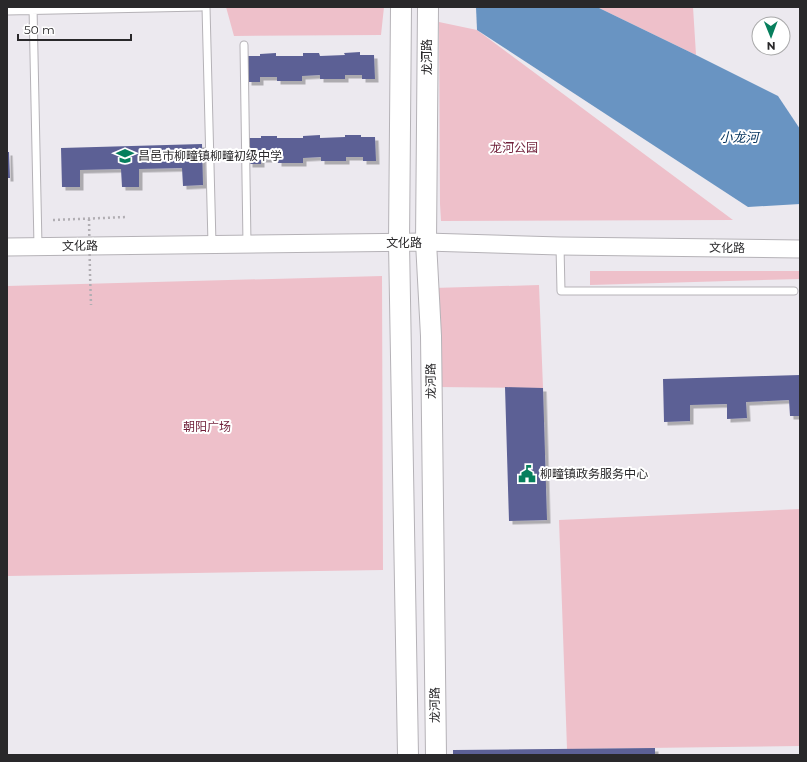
<svg xmlns="http://www.w3.org/2000/svg" width="807" height="762" font-family="Montserrat,'Noto Sans SC',sans-serif">
<style>
.green{fill:#eec0ca}
.water{fill:#6994c2}
.building{fill:#5c6095;filter:url(#shadow)}
.lines{fill:none;stroke-linecap:round;stroke-linejoin:round}
.service-casing{stroke:#b5b2b7;stroke-width:9}
.tertiary-casing{stroke:#b5b2b7;stroke-width:19}
.secondary-casing{stroke:#b5b2b7;stroke-width:22}
.path{stroke:#b1aeb3;stroke-width:2.5;stroke-dasharray:2 3;stroke-linecap:butt}
.service{stroke:#fff;stroke-width:7}
.tertiary{stroke:#fff;stroke-width:17}
.secondary{stroke:#fff;stroke-width:20}
.path-bridge{stroke:#b1aeb3;stroke-width:2.5;stroke-dasharray:2 3;stroke-linecap:butt}
.labels{text-anchor:middle;stroke-width:4;stroke-linejoin:round;paint-order:stroke}
.street-label{font-size:12px;fill:#29282a;stroke:#fff}
.park-label{font-size:12px;fill:#6f1f39;stroke:#fff}
.poi-label{font-size:12px;fill:#29282a;stroke:#fff;text-anchor:start}
.water-label{font-size:13px;font-style:italic;fill:#00305b;stroke:#fff}
</style>
<defs>
<filter id="shadow"><feDropShadow dx="3.5" dy="3.5" stdDeviation="0" flood-color="#0004"/></filter>
</defs>
<rect width="100%" height="100%" fill="#ece9ef"/>
<path class="green" d="M226,7H384L381,35L234,36Z
M597,7H693L696,55Z
M439,22L477,30L733,220L441,221L440,204Z
M590,271H800V279L590,285Z
M382,276L383,570L7,576V286Z
M539,285L543,388L437,387L433,288Z
M800,509V746L567,749L559,520Z"/>
<path class="water" d="M476,7H597L696,55L778,96L800,129V204L748,207L477,30Z"/>
<path class="building" d="M360,52V55H374L375,79H362V75H345V79H320V75L302,76V81H277V77H260V82H248V56H260V54L276,53V56H303V53H319L320,56L345,55L344,53Z
M320,135V138L345,137V135H361V137H375L376,161H363V157H346V161H321V157L303,158V163H278V159H261V164H249V138H261V136H277V138H303V136Z
M202,144L203,185L183,186L182,168L139,169V187H122L121,169L80,170V187H62L61,148Z
M7,152H9L10,178H7Z
M800,375V416H790L789,400L746,402L747,418L727,419V404L690,405V421L664,422L663,379Z
M505,387L543,388L547,520L509,521Z
M655,748V755H453V750Z"/>
<g class="lines">
<g class="service-casing">
<path id="service" d="M33,7L38,246
M206,7L212,244
M7,11L201,7
M244,45L247,244
M560,246L561,291H794"/>
</g>
<g class="tertiary-casing">
<path id="tertiary" d="M7,247L426,242L560,246L800,249"/>
</g>
<g class="secondary-casing">
<path id="secondary" d="M401,7L399,243L408,755
M428,7L426,242L431,336L436,755"/>
</g>
<path class="path" d="M53,220L127,217
M90,274L91,305"/>
<use href="#service" class="service"/>
<use href="#tertiary" class="tertiary"/>
<use href="#secondary" class="secondary"/>
<path class="path-bridge" d="M89,219L90,274"/>
</g>
<defs>
<g id="school-bare" transform="scale(1.38)"><path d="M0-5L7-2L0 1L-7-2ZM-4 1L0 2.5L4 1V4Q0 6-4 4Z" fill="#077f5d" stroke="#fff" stroke-width="2.5" paint-order="stroke"/></g>
<g id="civic-bare" transform="scale(1.38)"><path d="M-.6-6.5H3V-4.5H.6V-3L4-1V1h2V6H-6V1h2V-1L-.6-3ZM-1.2 2.5V6h2.4V2.5Z" fill="#077f5d" stroke="#fff" stroke-width="2.5" paint-order="stroke"/></g>
</defs>
<g fill-rule="evenodd">
<use href="#school-bare" x="125" y="156"/>
<use href="#civic-bare" x="527" y="474"/>
</g>
<g class="labels">
<g class="street-label">
<text transform="translate(427 57) rotate(-90)" y="4">龙河路</text>
<text x="404" y="247">文化路</text>
<text transform="translate(80 246) rotate(-1)" y="4">文化路</text>
<text transform="translate(727 248) rotate(1)" y="4">文化路</text>
<text transform="translate(431 381) rotate(-91)" y="4">龙河路</text>
<text transform="translate(435 705) rotate(-91)" y="4">龙河路</text>
</g>
<g class="park-label">
<text x="514" y="152">龙河公园</text>
<text x="207" y="431">朝阳广场</text>
</g>
<g class="poi-label">
<text x="138" y="160">昌邑市柳疃镇柳疃初级中学</text>
<text x="540" y="478">柳疃镇政务服务中心</text>
</g>
<g class="water-label">
<text x="739" y="142">小龙河</text>
</g>
</g>
<rect width="807" height="762" fill="none" stroke="#29282a" stroke-width="16"/>
<g transform="translate(771 36) rotate(179)"><circle r="19" fill="#ffffff" stroke="#a9a9aa"/>
<path d="M0-3L7 15L0 10L-7 15Z" fill="#077f5d"/>
<text y="-6" font-size="11" font-weight="bold" text-anchor="middle" fill="#29282a">N</text>
</g>
<path d="M18 34v6h113v-6" fill="none" stroke="#29282a" stroke-width="2"/>
<text x="24" y="34" font-size="12" fill="#29282a" stroke="#ffffff" stroke-width="3" paint-order="stroke">50 m</text>
</svg>
